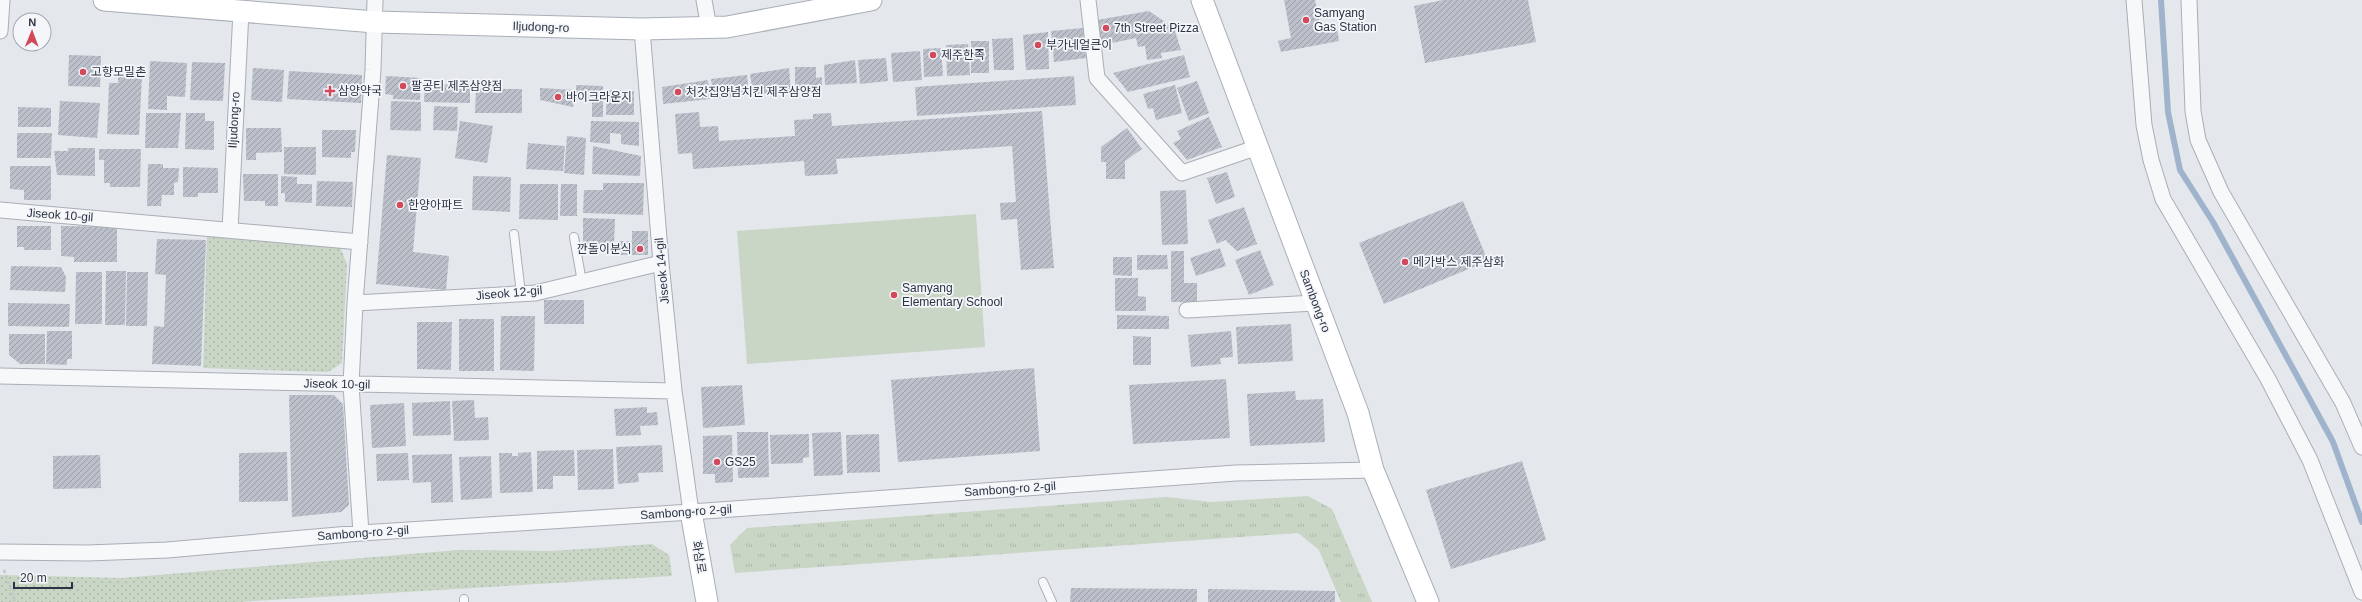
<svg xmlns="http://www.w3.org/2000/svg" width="2362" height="602" font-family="Helvetica,'Noto Sans KR',sans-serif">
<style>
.grass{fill:url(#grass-tufts)}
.park{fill:url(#park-dots)}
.garden{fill:#c9d6c5}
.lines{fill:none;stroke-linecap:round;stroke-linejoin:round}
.stream{stroke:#9fb4cc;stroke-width:6}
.building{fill:url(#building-hatch)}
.lane-casing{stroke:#a9aeb7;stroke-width:10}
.street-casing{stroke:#a9aeb7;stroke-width:17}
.secondary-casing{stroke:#a9aeb7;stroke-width:23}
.path{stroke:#c2c5cb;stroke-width:2.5;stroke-dasharray:3 3;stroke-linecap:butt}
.lane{stroke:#f7f8fa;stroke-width:8}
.street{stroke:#f7f8fa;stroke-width:15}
.secondary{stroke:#fff;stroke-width:21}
.poi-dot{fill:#d1495b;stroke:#f4f6f9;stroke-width:1.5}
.labels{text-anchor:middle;stroke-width:3.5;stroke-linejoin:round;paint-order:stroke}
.poi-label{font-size:12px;fill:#2b3445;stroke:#f4f6f9;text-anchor:start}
.street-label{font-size:12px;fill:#2b3445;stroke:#f4f6f9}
</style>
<defs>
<pattern id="grass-tufts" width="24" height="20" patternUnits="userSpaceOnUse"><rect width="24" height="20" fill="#c9d6c5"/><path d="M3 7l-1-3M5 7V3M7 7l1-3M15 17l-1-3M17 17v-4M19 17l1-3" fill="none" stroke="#adb8ab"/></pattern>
<pattern id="park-dots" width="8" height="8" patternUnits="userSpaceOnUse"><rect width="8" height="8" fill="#c9d6c5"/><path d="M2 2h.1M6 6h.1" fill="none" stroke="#adb8ab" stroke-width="1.8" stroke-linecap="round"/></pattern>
<pattern id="building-hatch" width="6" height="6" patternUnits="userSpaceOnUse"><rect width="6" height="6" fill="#bbc0ca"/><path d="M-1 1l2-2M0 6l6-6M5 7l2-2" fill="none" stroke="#989da6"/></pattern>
</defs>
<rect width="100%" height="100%" fill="#e4e7ec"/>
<path class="grass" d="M1308,496L1332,509L1372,602H1341L1319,550L1298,533L735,573L730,545L747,528L1167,497L1211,502Z"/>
<path class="park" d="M207,235L340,247L347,264L342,363L328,372L203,368Z
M652,544L669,555L672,576L238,602H0V575L122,578L459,550L552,551Z"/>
<path class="garden" d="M976,214L985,347L747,364L737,231Z"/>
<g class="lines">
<path class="stream" d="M2161,0L2168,112L2180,170L2213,222L2333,442L2362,522"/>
</g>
<path class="building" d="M1284,0H1315L1321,31L1337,28L1339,41L1281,52L1278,41L1291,38Z
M1443,0H1528L1536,42L1425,63L1414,6Z
M1149,11L1174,28L1181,50L1161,53L1162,58L1147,60L1145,46L1138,47L1136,38L1102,45L1097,20Z
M1083,28L1086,58L1054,62L1051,31Z
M1048,32L1049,69L1026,70L1023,35Z
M1013,38L1014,70H994L992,39Z
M971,41H989V73H971Z
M968,44L970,75L947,76L946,45Z
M941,48L943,76L924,77L923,49Z
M920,51L922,80L893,82L891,53Z
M69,55L101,56L100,87L68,86Z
M1184,55L1190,77L1128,92L1113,73Z
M886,58L888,81L860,84L858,60Z
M855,60L857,83L825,85L824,65Z
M150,61L187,63L185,97L167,96V110L148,109Z
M192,62L225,63L223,101L190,100Z
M795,67H816V78L822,77V90H795Z
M253,68L284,70L282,102L251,100Z
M789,68L791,92L753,94L750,74Z
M289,71L362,75L361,103L287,99Z
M118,75L142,76L139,135L107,134L109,83H118Z
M747,75L749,95L714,99L711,79Z
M386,76L421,78L420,100L393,99V95L385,94Z
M1074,76L1076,105L917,116L915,87Z
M708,80L710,99L663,104L662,87Z
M1197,81L1209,113L1189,121L1177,88Z
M425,84L470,85V103L424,102Z
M576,85L603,86V117H592V101L576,100Z
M1175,85L1182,113L1156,120L1153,108L1148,109L1143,94Z
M540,88L574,90L573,107L540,100Z
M476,89H522V113H475Z
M607,90L634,91V115H606Z
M60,101L100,103L97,138L58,135Z
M391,101L421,102V131L390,130Z
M434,106L458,107L457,131L433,130Z
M18,107L51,108V127H18Z
M1042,111L1054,268L1021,270L1017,219L1001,220L1000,203L1016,202L1012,146L836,159L838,174L805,176L804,161L693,169L692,153L678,154L675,114L699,112L700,127L718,126L719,141L795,136L794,120L813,119V114L831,113L832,126Z
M146,113H181L178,148H145Z
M186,113H205V121H214V150L185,149Z
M1209,117L1222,147L1187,160L1173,143L1181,139L1177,131Z
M460,121L493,126L487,163L455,158Z
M591,121L639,122V146L621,144V134L610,133V144L590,142Z
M246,128H281L282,152L256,153V160H246Z
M1127,128L1142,149L1125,161V179H1106V162H1101V147Z
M322,130H356L355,152H351V158L322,157Z
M17,133H52L51,158H17Z
M567,136L586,138L584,175L564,173Z
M528,143L565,146L563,171L526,169Z
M593,146L641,156L640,176L592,174Z
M284,147H316V175L284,174Z
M68,148H95V176L57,175L54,151H68Z
M99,149H141L140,187H110V183H104V160H99Z
M387,155L421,158L413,252L449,256L446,290L376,284Z
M148,164H163V168H179L178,182L174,183V195H162L161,206H147Z
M10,166H51V200H24V190L10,189Z
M183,167L218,168V193H198V197H183Z
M1227,172L1235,197L1216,204L1207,178Z
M243,174H278V206H265V201H244Z
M281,176L297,177V184H312V203L285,202V193H281Z
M473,176L511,177L510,212L472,210Z
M317,181L353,182L352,207L316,206Z
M603,183H644L643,215L583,213L584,190H603Z
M520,184H558V220L519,219Z
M561,184H577V216H560Z
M1186,190L1188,244L1162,245L1160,191Z
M1463,201L1488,261L1384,304L1359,243Z
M1244,207L1257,244L1237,251L1225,240L1217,244L1208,220Z
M583,218L615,219L614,245L583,244Z
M17,226H51V250H24V247H17Z
M61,226L117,227V262H74V257L61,256Z
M632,231H648V255H616L617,241H632Z
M157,239L206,240L201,366L152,364L154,326L164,327L166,275L155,274Z
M1220,248L1226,266L1196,276L1190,258Z
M1260,250L1274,285L1249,295L1235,260Z
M1171,251H1184V283H1197V302H1171Z
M1137,255H1167L1168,269L1137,270Z
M1113,257H1132V276L1113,275Z
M11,266L61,267L66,277L65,292L10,290Z
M106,271H126L125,325H105Z
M76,272H102V324H75Z
M127,272H148L147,326H126Z
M1115,278H1138V296L1146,297V311H1115Z
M544,300H584V324H544Z
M8,303L70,304L69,327L8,326Z
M1117,315L1169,316V329H1117Z
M501,316H535L534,371L500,370Z
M459,319H494V371H459Z
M417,322H452L451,370L417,369Z
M1291,324L1293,361L1238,364L1236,327Z
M47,331H72V359H67V365L46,364Z
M1231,331L1233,357L1220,358L1221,364L1191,367L1188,335Z
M9,334H45V364H20L9,355Z
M1133,336L1151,337V365H1133Z
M1034,368L1040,451L898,462L891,380Z
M1226,379L1230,438L1133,444L1129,385Z
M742,385L745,425L703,428L701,387Z
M1295,391L1296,400L1323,399L1325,442L1250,446L1247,394Z
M289,395H334L343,404L349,505L341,512L292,517Z
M474,400L475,418L488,417L489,440L454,441L452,401Z
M450,401L451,435L413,436L412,403Z
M404,403L406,446L372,448L370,405Z
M647,407V413L657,412L658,425L640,426L641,435L616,436L614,409Z
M737,432H768L769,477L738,478Z
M841,432L843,475L814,476L812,433Z
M809,434V457L803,458V463L771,464L770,435Z
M879,434L880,472L847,473L846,435Z
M732,435L733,482L715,483V474H703V436Z
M662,445L663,472L638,473L639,482L618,484L616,447Z
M613,449L614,489L578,490L577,450Z
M574,450L575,476H553V489H537V451Z
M287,452L288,501L239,502V453Z
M531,452L533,492L500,493L499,453H512V456H518V453Z
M408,453L409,480L377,481L376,454Z
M452,454L453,502L431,503V482L413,483L412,455Z
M100,455L101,488L53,489V456Z
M491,456L492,498L461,500L459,457Z
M1522,461L1546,540L1451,569L1426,490Z
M1071,588L1197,589V602H1070Z
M1208,589L1335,591V602H1208Z"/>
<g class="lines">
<g class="lane-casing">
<path id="lane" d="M514,234L521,294
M574,237L582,282
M1043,582L1052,602
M464,599V602"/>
</g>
<g class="street-casing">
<path id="street" d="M704,0L709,28
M1088,0L1097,78L1182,173L1258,147
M2134,0L2144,125L2151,160L2163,199L2268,379L2310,460L2362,592
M2189,0L2193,111L2198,140L2221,192L2343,403L2362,447
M642,29L661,263L674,391L691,512
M0,31L2,0
M0,210L360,242
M230,230L241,11
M355,303L535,293L661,263
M1187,310L1315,303
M0,376L674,391
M361,533L351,385L355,303L373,70L375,0
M0,552L88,553L167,550L361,533L691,512L1236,473L1373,470"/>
</g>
<g class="secondary-casing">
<path id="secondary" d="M104,0L375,22L642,29L727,27L871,0
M1202,0L1358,413L1373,470L1428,602
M691,512L707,602"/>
</g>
<path class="path" d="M4,570L15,602"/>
<use href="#lane" class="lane"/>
<use href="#street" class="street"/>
<use href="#secondary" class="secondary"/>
</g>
<g class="poi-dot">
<circle cx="1306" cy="20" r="4"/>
<circle cx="1106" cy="28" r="4"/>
<circle cx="1038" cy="45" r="4"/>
<circle cx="933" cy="55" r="4"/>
<circle cx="83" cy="72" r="4"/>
<circle cx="403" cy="86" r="4"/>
<path d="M328 85h4v4h4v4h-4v4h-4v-4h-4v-4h4z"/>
<circle cx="678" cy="92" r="4"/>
<circle cx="558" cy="97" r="4"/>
<circle cx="400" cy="205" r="4"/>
<circle cx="640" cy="249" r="4"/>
<circle cx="1405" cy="262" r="4"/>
<circle cx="894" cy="295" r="4"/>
<circle cx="717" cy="462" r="4"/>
</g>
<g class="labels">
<g class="poi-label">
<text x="1314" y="17">Samyang<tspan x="1314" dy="14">Gas Station</tspan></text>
<text x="1114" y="32">7th Street Pizza</text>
<text x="1046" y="49">부가네얼큰이</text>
<text x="941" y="59">제주한족</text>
<text x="91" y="76">고향모밀촌</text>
<text x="411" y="90">팔공티 제주삼양점</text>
<text x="338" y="95">삼양약국</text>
<text x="686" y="96">처갓집양념치킨 제주삼양점</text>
<text x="566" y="101">바이크라운지</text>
<text x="408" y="209">한양아파트</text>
<text x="632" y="253" text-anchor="end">깐돌이분식</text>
<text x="1413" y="266">메가박스 제주삼화</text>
<text x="902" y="292">Samyang<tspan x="902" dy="14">Elementary School</tspan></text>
<text x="725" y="466">GS25</text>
</g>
<g class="street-label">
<text transform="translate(541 27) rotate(2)" y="4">Iljudong-ro</text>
<text transform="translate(234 120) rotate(-87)" y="4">Iljudong-ro</text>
<text transform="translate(60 215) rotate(4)" y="4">Jiseok 10-gil</text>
<text transform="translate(662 271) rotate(-95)" y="4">Jiseok 14-gil</text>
<text transform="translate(509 293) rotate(-5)" y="4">Jiseok 12-gil</text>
<text transform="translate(1315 301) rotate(69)" y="4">Sambong-ro</text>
<text transform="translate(337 384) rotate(1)" y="4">Jiseok 10-gil</text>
<text transform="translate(1010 489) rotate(-4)" y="4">Sambong-ro 2-gil</text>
<text transform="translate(686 512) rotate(-4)" y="4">Sambong-ro 2-gil</text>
<text transform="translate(363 533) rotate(-4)" y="4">Sambong-ro 2-gil</text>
<text transform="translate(699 557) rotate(80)" y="4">화삼로</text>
</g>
</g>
<g transform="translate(32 32) rotate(1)"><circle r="19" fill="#f4f6f9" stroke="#a4a8b1"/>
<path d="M0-3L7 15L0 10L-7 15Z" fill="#d1495b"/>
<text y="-6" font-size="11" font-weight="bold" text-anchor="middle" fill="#2b3445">N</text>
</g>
<path d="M14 582v6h58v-6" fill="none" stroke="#2b3445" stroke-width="2"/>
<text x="20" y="582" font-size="12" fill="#2b3445" stroke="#f4f6f9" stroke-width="3" paint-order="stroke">20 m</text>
</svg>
